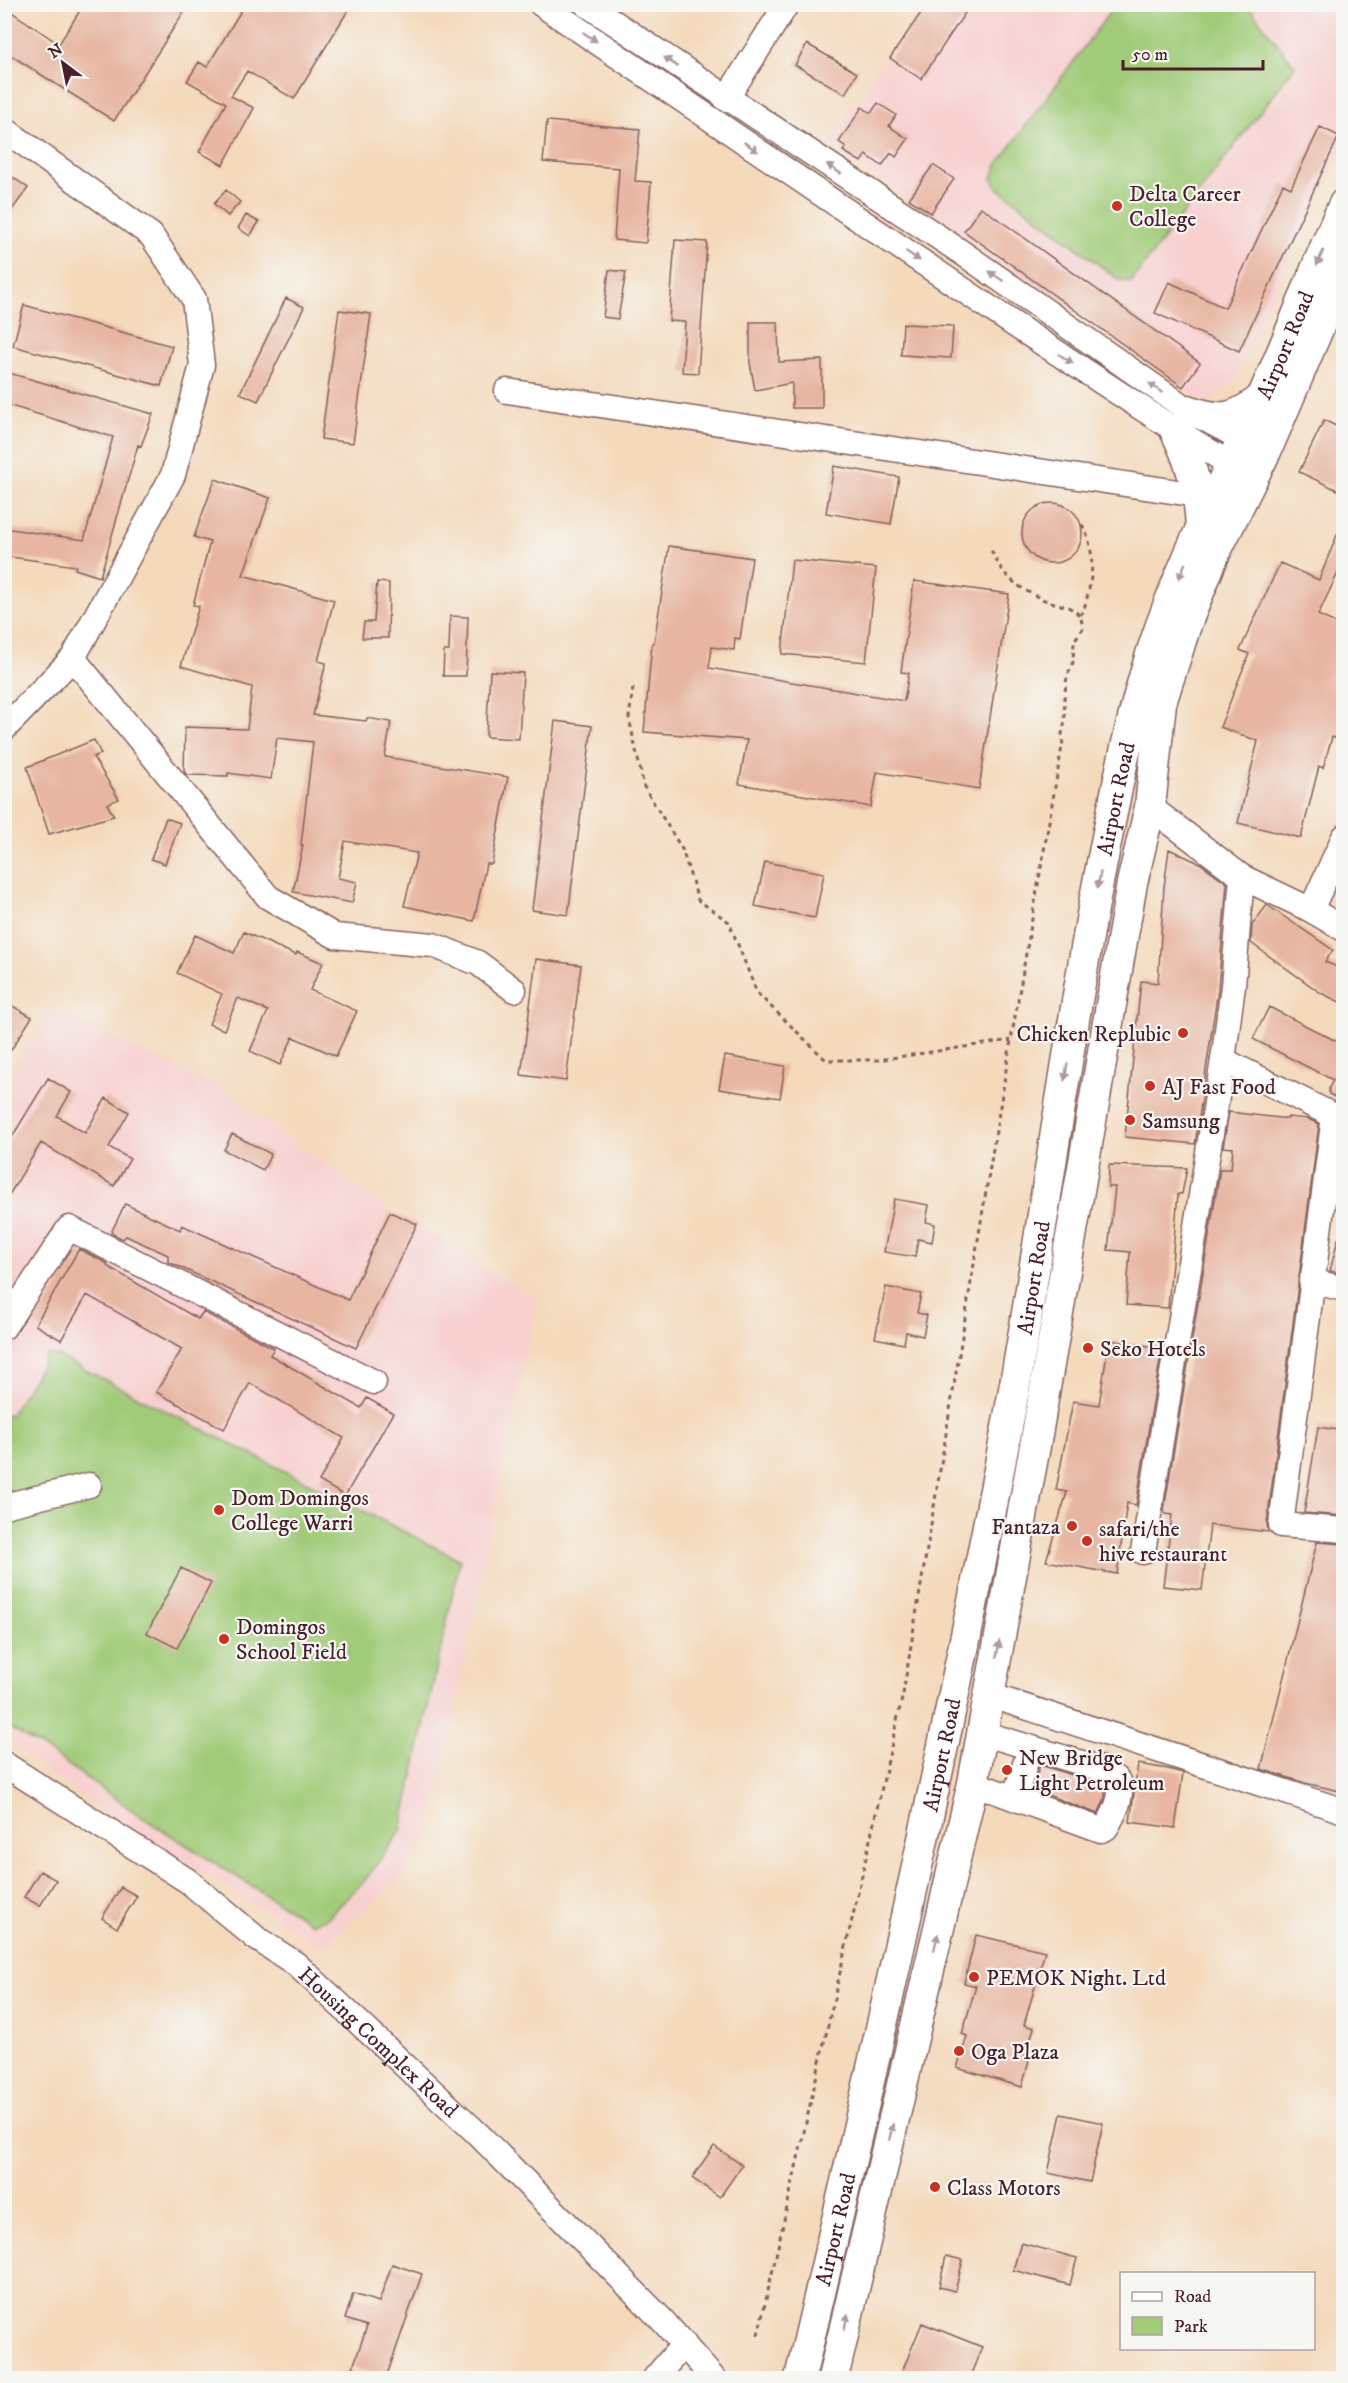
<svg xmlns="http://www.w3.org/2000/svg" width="1348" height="2383" font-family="'IM FELL DW Pica',serif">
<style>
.built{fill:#f7d0cf}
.green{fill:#a0cb78;stroke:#757552;stroke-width:1.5}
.building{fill:#e7b5a1}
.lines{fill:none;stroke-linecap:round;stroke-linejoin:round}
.minor-casing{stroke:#86605d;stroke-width:27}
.major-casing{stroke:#86605d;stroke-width:33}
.path{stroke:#86605d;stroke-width:3;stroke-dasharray:4.5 4.5;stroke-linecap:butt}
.minor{stroke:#fff;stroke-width:24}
.major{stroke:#fff;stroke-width:30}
.oneway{fill:#ae9aa0}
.poi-dot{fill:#c8321e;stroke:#f6f6f2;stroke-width:2}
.labels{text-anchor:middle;stroke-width:4.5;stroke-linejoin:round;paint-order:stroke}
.poi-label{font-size:22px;fill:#4a1f2b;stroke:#f6f6f2;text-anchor:start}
.street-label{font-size:22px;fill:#4a1f2b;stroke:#f6f6f2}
</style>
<rect width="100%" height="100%" fill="#f6f6f2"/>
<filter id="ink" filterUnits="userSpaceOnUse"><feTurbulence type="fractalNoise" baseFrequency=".0167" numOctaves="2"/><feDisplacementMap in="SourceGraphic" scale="12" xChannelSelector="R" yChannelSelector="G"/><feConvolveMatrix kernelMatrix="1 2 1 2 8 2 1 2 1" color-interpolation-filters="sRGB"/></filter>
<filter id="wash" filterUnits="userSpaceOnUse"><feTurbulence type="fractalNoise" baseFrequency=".008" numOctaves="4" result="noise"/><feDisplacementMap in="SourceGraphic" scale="24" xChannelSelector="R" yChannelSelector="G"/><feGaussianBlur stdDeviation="1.35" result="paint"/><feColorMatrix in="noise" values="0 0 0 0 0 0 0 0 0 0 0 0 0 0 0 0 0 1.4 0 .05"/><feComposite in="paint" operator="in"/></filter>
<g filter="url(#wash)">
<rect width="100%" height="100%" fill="#f4d9bb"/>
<path class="built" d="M924,5H1320L1343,39V144L1233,382L1206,403L828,144Z
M53,1009L214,1085L390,1212L417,1224L537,1300L431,1829L400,1879L322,1947L103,1811L5,1741V1082Z"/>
<path class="green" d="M1115,5H1247L1295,66L1131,282L1119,280L997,187L992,178L997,165Z
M47,1354L58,1356L460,1560L401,1831L365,1880L326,1919L311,1923L143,1818L51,1753L5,1725V1414L11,1415C21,1394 38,1376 47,1354Z"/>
<g id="blocks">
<path class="building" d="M84,4H189L114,121L4,51V7L59,44Z
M245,4H352L294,99L247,71L231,96L254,108L223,165L199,152L226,103L187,81L199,62L207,67Z
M927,4H971L921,79L890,58Z
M807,44L857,73L845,94L795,65Z
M878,103L896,115L889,126L908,139L896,157L891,153L882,166L866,155L861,162L843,151L846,147L839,142L862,107L871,113Z
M547,121L640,129L635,181L651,182L646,243L614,240L619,168L543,162Z
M1320,127L1339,136L1239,351L1155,313L1169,282L1225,308L1283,184L1291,188Z
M933,165L954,179L931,213L909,199Z
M4,171L28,188L4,221Z
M226,190L240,202L228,216L214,204Z
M981,207L1200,363L1183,387L964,231Z
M246,215L259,222L250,236L238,228Z
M675,240L707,242L698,373L682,372L685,322L669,321Z
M609,270L626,272L618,319L603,317Z
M286,298L304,307L258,401L240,393Z
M24,305L172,346L161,386L13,346Z
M339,310L371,314L353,443L321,439Z
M750,322H778L779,362L822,360V408H792V383L755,390L750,363Z
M903,324L953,326L951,358L901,355Z
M9,373L153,414L141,446L138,445L100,577L75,569L76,566L4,556V528L84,540L113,437L4,404V389Z
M1324,420L1344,430V493L1299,472Z
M834,466L899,477L891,524L826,513Z
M215,479L270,498L243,575L334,600L318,661L326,663L313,715L366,721L367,718L391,722L385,757L508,777L492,864H486L474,921L404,906L417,853L345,841L338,878L357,882L352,903L293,892L303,845H301L313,742L277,738L271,779L228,773V776L187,775L184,771L185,727L247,729L252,687L181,666L199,606L193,605L210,542L194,537Z
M1022 533a30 30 0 1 1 60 0a30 30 0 1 1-60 0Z
M1343,520L1344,560L1318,615L1344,627V741L1332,737L1323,768L1319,766L1301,838L1238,823L1258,741L1220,727L1249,654L1240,650L1280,563L1319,580Z
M669,546L752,558L740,639L735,638L734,650L712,647L709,668L904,701L909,673L901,672L914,581L1009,594L979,789L877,772L871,807L739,784L747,740L644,732L652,643H654Z
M792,560L876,568L866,662L782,654Z
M377,582L389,583L388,638H362L364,622H374Z
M450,616L468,617L466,676H443L444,651H449Z
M490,671L523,673L519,739L486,737Z
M555,721L592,726L568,915L532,910Z
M94,740L101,754L93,757L119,799L107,804L114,816L49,834L27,767Z
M166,818L180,823L165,864L151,859Z
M1169,849L1201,864L1227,883L1218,989L1195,1144L1125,1137L1141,981L1158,983L1164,887Z
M765,862L824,873L815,918L755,906Z
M1267,905L1333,950L1325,962L1344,970V1004L1321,993L1251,943L1252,925Z
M244,932L296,955L297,952L323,963L310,990L357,1011L336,1056L293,1037L280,1065L250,1051L268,1011L238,998L224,1030L209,1024L222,994L177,973L195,935L234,953Z
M536,959L581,965L566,1081L521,1075Z
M4,1001L32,1017L4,1061Z
M1269,1007L1344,1045V1102L1329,1094V1088L1333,1080L1253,1039Z
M725,1056L785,1066L780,1098L719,1089Z
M48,1078L71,1092L57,1116L85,1133L106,1098L129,1112L109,1147L130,1159L114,1186L41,1143L4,1203V1150Z
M1229,1112L1288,1119V1117L1308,1119L1319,1124L1267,1523L1268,1532L1210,1525L1202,1590L1163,1586L1172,1515L1165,1514L1164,1510L1220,1169H1231L1233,1148L1223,1147Z
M232,1134L271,1154L263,1170L224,1150Z
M1109,1165L1187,1168L1182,1194H1178L1168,1308L1126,1305L1130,1252L1108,1250L1115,1187H1108Z
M894,1199L929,1205L926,1222L935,1224L932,1242L918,1239L915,1257L884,1252Z
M125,1204L180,1230L182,1225L348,1300L390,1212L417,1224L356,1348L171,1263L168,1262V1255L126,1236L123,1239L111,1233Z
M1338,1239H1344V1274L1330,1271Z
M79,1249L108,1264L107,1266L198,1319L203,1312L274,1348L270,1355L361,1408L367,1398L393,1413L345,1496L319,1481L344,1438L250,1383L224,1429L156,1392L182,1349L87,1295L61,1340L35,1325Z
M886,1287L921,1294L917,1313L927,1315L923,1336L906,1332L904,1344L875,1338Z
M1109,1340L1162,1348L1136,1505L1127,1503L1117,1574L1046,1561L1067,1492L1056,1490L1073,1401L1099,1405Z
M1318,1427L1344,1431V1516L1304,1513Z
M1317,1542L1344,1544V1792L1305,1783L1261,1769Z
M181,1568L211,1583L177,1648L147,1633Z
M1138,1764L1168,1769L1183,1773L1175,1828L1130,1822Z
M1040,1765L1095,1782L1106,1789L1104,1801L1098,1814L1032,1789Z
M40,1871L56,1880L40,1906L24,1897Z
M121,1887L137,1896L117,1928L102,1918Z
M976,1935L1045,1951L1024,2025L1034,2028L1024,2060L1029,2061L1022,2087L957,2068L967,2036L962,2034L976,1986L964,1983Z
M1061,2114L1103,2123L1090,2182L1048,2173Z
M714,2146L742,2165L720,2197L692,2178Z
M1021,2243L1077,2258L1070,2285L1013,2270Z
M946,2256L963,2260L955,2291L939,2287Z
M392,2264L422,2274L386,2378L353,2367L367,2326L345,2319L353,2294L379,2302Z
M922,2323L982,2347L969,2379H899Z"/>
</g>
</g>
<g filter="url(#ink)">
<use href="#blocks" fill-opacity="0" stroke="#86605d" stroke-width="1.5"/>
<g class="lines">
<g class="minor-casing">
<g id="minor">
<path d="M541,4L1018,327L1175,430L1246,474"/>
<path d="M586,4L961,252L1188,410L1257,447"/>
<path d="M726,99L787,4"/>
<path d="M4,129L151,235L194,299L202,365L173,475L73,658L4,729"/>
<path d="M507,391L1198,495"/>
<path d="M73,658L268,897L335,936L433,945L478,963L514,990"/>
<path d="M1150,807L1242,877L1311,910L1344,929"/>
<path d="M1311,910L1344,837"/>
<path d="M1223,1060L1344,1121"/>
<path d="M1334,1116L1281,1525L1344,1530"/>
<path d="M1311,1281L1344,1289"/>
<path d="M4,1327L69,1228L374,1382"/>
<path d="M4,1506L89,1485"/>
<path d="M1143,1552L1223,1060L1233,986L1242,877"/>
<path d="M989,1695L1344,1811"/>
<path id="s1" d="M4,1764L188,1881L256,1938L296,1964L477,2133L663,2321L713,2378"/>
<path d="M973,1783L1101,1830L1106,1828C1113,1816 1125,1795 1118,1781C1115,1777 1107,1773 1102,1769L982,1733"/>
<path d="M1014,1798L1030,1749"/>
<path d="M655,2378L684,2344"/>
</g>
</g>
<g class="major-casing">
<g id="major">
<path d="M1188,410C1221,422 1235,420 1262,398"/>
<path d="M1175,430C1192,464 1199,490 1201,527"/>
<path id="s2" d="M800,2378C876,2056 950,1732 1011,1406C1042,1236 1064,1064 1096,893C1112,813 1127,729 1152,651C1180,565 1222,485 1260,402C1290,337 1314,270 1344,204"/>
<path d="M833,2378L973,1783L1035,1446L1132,883L1150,807L1161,703L1187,622L1213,557L1266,451L1344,268"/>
</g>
</g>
<path class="path" d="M1080,615L1083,612C1092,583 1098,551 1081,523
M633,688L629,718L644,787L682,849L698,900L729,922L757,993L826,1060H878L1011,1040
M758,2335L903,1694L1011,1040L1063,741L1062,734L1065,721L1064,699L1067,677L1073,662L1074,641L1083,628C1081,603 1058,607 1040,598C1032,594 1022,589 1015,583C1003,574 997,562 990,548"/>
<use href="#minor" class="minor"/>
<use href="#major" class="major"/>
</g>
<defs><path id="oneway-solid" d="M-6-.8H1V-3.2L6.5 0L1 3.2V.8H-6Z" transform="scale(1.5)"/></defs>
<g class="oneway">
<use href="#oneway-solid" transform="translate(590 37) rotate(34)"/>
<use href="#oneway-solid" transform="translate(671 62) rotate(-146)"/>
<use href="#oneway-solid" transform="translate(751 147) rotate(34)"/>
<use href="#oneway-solid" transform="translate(834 169) rotate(-147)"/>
<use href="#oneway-solid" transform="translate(913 256) rotate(34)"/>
<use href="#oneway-solid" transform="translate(1320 258) rotate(113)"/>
<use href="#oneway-solid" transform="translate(996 276) rotate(-145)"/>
<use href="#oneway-solid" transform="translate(1066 359) rotate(33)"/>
<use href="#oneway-solid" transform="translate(1156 388) rotate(-145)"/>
<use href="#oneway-solid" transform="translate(1182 571) rotate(113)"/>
<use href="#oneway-solid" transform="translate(1099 880) rotate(101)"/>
<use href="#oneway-solid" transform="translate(1066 1072) rotate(99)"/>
<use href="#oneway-solid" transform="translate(998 1649) rotate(-80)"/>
<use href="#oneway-solid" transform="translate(936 1942) rotate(-77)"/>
<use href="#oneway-solid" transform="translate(891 2132) rotate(-77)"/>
<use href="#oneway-solid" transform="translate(846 2322) rotate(-77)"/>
</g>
</g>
<g class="poi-dot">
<circle cx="1117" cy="206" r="6"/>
<circle cx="1183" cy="1033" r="6"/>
<circle cx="1150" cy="1086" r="6"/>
<circle cx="1130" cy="1120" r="6"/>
<circle cx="1088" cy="1348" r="6"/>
<circle cx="219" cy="1510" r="6"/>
<circle cx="1072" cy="1526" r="6"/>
<circle cx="1087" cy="1541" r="6"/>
<circle cx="224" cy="1639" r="6"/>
<circle cx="1007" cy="1770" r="6"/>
<circle cx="974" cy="1977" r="6"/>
<circle cx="959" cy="2051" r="6"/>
<circle cx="935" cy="2187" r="6"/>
</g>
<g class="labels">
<g class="poi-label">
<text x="1129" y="201">Delta Career<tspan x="1129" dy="25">College</tspan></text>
<text x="1171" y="1041" text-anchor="end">Chicken Replubic</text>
<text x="1162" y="1094">AJ Fast Food</text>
<text x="1142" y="1128">Samsung</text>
<text x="1100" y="1356">Seko Hotels</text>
<text x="231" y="1505">Dom Domingos<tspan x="231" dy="25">College Warri</tspan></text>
<text x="1060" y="1534" text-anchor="end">Fantaza</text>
<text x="1099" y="1536">safari/the<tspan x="1099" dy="25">hive restaurant</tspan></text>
<text x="236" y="1634">Domingos<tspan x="236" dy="25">School Field</tspan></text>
<text x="1019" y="1765">New Bridge<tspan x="1019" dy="25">Light Petroleum</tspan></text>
<text x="986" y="1985">PEMOK Night. Ltd</text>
<text x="971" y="2059">Oga Plaza</text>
<text x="947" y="2195">Class Motors</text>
</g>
<g class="street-label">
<text dy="8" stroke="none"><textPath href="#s2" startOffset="2097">Airport Road</textPath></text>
<text dy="8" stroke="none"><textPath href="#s2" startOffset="1611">Airport Road</textPath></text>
<text dy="8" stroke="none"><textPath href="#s2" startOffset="1125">Airport Road</textPath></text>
<text dy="8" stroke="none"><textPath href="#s2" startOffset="639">Airport Road</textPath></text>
<text dy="8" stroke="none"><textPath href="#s1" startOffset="468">Housing Complex Road</textPath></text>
<text dy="8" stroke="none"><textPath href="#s2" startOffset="153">Airport Road</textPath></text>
</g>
</g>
<rect width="1348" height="2383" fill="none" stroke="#f6f6f2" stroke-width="24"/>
<rect x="1120" y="2272" width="195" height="78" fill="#f6f6f2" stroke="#b1a0a2" stroke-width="1.5"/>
<rect x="1132" y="2292" width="30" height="9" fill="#ffffff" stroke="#b1a0a2" stroke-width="1.5"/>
<text x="1174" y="2302" font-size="18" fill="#4a1f2b">Road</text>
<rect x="1132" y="2317" width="30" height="18" fill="#a0cb78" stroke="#b1a0a2" stroke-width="1.5"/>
<text x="1174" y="2332" font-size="18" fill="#4a1f2b">Park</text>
<g transform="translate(63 63) rotate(328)" stroke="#f6f6f2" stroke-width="4.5" paint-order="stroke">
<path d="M0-4.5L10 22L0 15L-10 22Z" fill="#4a1f2b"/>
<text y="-9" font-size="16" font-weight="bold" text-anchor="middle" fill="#4a1f2b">N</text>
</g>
<path d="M1123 60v9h140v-9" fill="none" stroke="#4a1f2b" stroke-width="3"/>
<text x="1132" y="60" font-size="18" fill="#4a1f2b" stroke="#f6f6f2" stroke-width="4.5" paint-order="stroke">50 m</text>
</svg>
